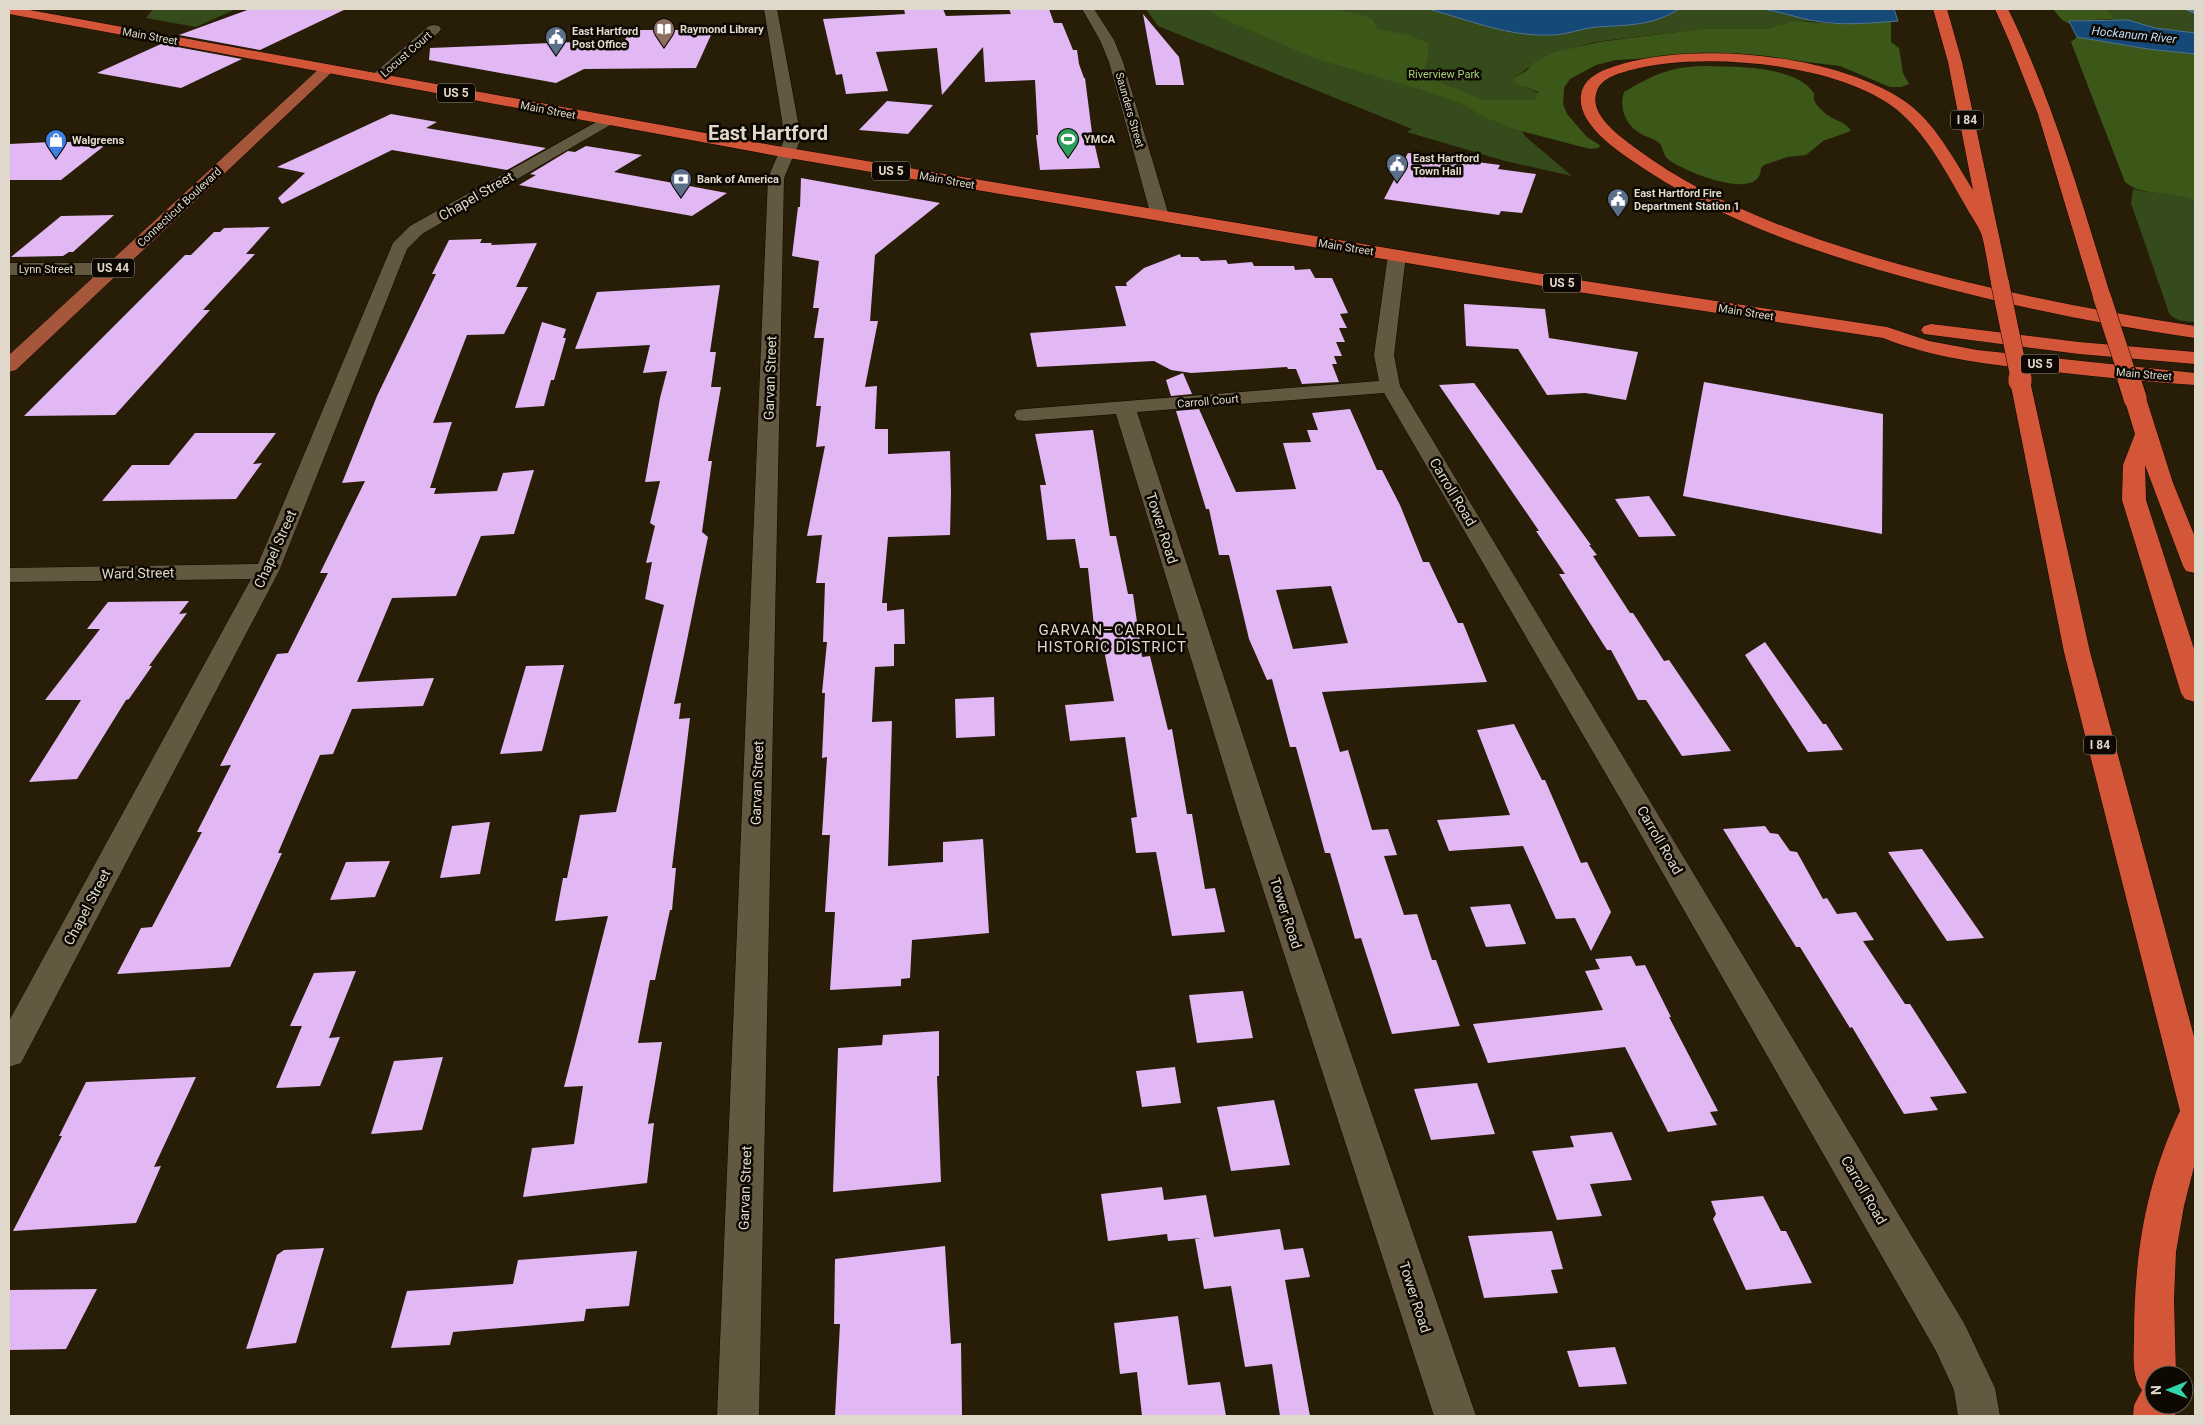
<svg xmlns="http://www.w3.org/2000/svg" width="2204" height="1425" font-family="Roboto,sans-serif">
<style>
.green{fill:#354b1b}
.forest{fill:#3c5819}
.water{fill:#144978;stroke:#517491}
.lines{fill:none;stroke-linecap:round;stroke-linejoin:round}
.stream{fill:#517491;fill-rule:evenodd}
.building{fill:#e1b7f4;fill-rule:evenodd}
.minor-casing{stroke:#110700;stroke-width:1}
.major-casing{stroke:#110700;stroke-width:1}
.highway-casing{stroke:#110700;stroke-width:1}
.minor{fill:#635840;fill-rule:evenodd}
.major{fill:#a6573b;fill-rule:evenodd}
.highway{fill:#d35638;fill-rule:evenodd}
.highway-bridge-far1-casing{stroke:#110700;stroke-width:19;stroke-linecap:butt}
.highway-bridge-casing{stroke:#110700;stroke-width:25;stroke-linecap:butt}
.highway-bridge-far1{stroke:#d35638;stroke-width:18}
.highway-bridge{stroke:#d35638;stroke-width:23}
.labels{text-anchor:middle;stroke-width:5;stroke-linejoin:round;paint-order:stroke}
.far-poi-label{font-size:11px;font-weight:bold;fill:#dfd8cb;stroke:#0d0902;text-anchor:start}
.far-street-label{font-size:11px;fill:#dfd8cb;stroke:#0d0902}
.far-park-label{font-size:11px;fill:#a6d178;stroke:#0d0902}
.far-water-label{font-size:12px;font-style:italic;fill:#c0dcf9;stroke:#0d0902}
.shield{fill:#0d0902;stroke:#a09a8f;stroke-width:1}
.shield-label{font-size:12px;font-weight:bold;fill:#dfd8cb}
.street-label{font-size:14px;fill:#dfd8cb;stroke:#0d0902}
.neighbourhood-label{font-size:15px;letter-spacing:1px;fill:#dfd8cb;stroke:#0d0902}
.far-town-label{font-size:20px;font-weight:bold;fill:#dfd8cb;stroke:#0d0902}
</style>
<rect width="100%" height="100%" fill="#281e07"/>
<path class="green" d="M153,9H236L196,27L146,18Z
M1146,9H1851L1794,16L1815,21L1792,22L1764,29H1700L1595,42L1566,50L1528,68L1514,78L1523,86L1539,93L1534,100H1507L1515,122L1526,137L1572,176L1505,161L1407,132L1412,129L1158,26Z
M2106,9H2195V33L2155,28L2128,20L2110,21L2113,19V16Z
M2133,189C2154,195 2175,190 2195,201V322C2186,321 2175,322 2169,313L2131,203Z"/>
<path class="forest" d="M1207,9C1248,9 1339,1 1373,20L1377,29L1408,35L1428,43V57L1424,71L1428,78L1485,100H1534L1539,92L1515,83L1514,78L1526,71L1535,62L1555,52L1599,42L1700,29H1764L1795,21L1838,24L1891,21V42L1899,48L1903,73L1909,84L1901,87H1890L1840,66L1774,58L1746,56L1670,57L1616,60L1596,65L1570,79L1564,88L1563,104L1567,114L1587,137L1601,146L1597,148L1590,149L1514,129L1482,116L1465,105L1429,92L1314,58L1224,19Z
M2053,9H2106L2113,16V19L2069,21L2070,24L2062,20Z
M2077,37L2148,49L2195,54V201C2172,189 2144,198 2125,182L2071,42Z
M1704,66C1734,67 1794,65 1813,92C1815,95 1813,96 1814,99C1815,105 1822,110 1826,114C1833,120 1847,122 1851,131L1823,141L1806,155L1787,157L1764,165L1761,168C1761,203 1685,172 1669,160C1662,155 1664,146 1658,142C1653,138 1646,137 1641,134C1625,125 1619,108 1624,92C1653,75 1669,67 1704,66Z"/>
<path class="water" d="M1428,9H1679C1653,26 1627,25 1597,27C1582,28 1567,35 1552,35C1508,37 1470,20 1428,9Z
M1761,9H1894L1898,21C1870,23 1843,26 1815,21C1797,18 1780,11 1761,9Z
M2128,20L2155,28L2195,33V54L2148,49L2077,37L2069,21Z"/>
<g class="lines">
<path class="stream" d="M2184,9L2195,10V14L2185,10Z"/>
</g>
<path class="building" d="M250,9H346L260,50L179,35Z
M904,9H943L946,16L1011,14L1009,9H1049L1054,23H1062L1073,50H1077L1079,64L1084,78H1085L1092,133L1100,168L1040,170L1036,135H1038L1035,80L985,82L983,47L942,95L937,48L876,52L888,91L846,94L842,74L836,75L823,19L905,14Z
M1143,14L1179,57L1184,85H1156Z
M630,30H699L698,32H708L707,35H711L696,68L584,69L556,83L429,60L430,48L625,40Z
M161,44L242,59L181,88L97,73Z
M887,101L933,105L908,134L859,130Z
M391,114L437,122L426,128L546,148L507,170L392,150L282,204L278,198L305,173L277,167Z
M51,142H109L61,180H9V144Z
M586,146L642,155L614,172L727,193L692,216L519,185L536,175L530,174L568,151L575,152Z
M1408,153L1500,165L1498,169L1536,174L1522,213L1501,211L1499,215L1384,199Z
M801,178L940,203L875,255L870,321H878L865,387L877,386L875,429H888V454L950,451L951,493L950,535L888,537L882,603H887V611L904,609L905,644H894V666L875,667L872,722L892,721L888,866L943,862V842L983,839L989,933L912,940L910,978L901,979V986L830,990L835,912H825L830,835H822L827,757L822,758L825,693H822L827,642H823L825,583H816L822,535L807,536L825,446L816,447L821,406H816L824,338H814L819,308H813L819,261L792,256L798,207H800Z
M114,215L73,252H69L63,256L11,257L61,216Z
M270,227L246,254H255L203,310H210L115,415L24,416L185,255H191L214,232H220L224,228Z
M482,239L480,243H492L491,245L537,243L516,287H528L504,334L467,335L433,423L452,422L430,488H436L434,494L497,491L503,473L534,470L514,534L481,536L456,596L392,598L357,682L434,678L423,706L352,709L333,754L320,755L278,853H282L230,967L117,974L141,928L152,927L202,832H197L231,765L220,766L277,654L288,653L328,573H320L365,481L342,483L377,396L436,274H432L449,240Z
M1180,254L1181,257H1198L1201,261L1226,260L1228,264L1252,262L1254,266H1294L1295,270L1310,269L1315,278H1332L1348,313L1340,314L1347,328H1339L1345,342H1336L1342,356H1334L1337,364H1332L1339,382L1302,384L1296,369H1288L1287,367L1191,373L1171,370L1154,361L1037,367L1030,333L1126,326L1115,286H1127L1126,283L1144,268Z
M720,285L710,352H716L711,387H721L708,461H712L702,532L708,537L674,704L681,703L679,719L690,718L672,868H676L672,910H670L655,980H650L638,1043L662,1042L648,1124L654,1123L647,1183L523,1197L532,1148L574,1144L583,1086L564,1087L608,916L555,921L563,878H567L580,815L616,812L664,605L645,599L652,562L646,563L655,526L650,523L660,481L645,482L660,398L667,371L643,373L650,345L575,349L597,292Z
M1464,304L1545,309L1549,338L1638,352L1626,400L1585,393L1547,395L1518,349L1466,346Z
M542,322L566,329L563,338H566L554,380H551L544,406L515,408Z
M1183,373L1192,394L1171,396L1166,380Z
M1704,382L1883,414L1882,534L1683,496Z
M1474,383L1591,545H1589L1597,555L1593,556L1630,613H1633L1664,661L1669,660L1731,751L1682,756L1646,700H1638L1611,650H1607L1559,574H1565L1536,531H1539L1439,385Z
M1199,409L1236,492L1296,489L1283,443L1311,442L1307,430H1318L1312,413L1350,409L1377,470H1382L1400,505L1423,562H1429L1458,623H1463L1487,682L1322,692L1340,752L1348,750L1372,830L1388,829L1397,855L1384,856L1404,915L1417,914L1432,960H1436L1460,1026L1392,1034L1361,938L1355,939L1330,853H1325L1296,747H1290L1272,679L1267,680L1249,639L1229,555H1219L1209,509H1206L1176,411ZM1331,586L1348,643L1293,649L1276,590Z
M1093,430L1110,536H1116L1128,594H1133L1142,657L1150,656L1168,730L1172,729L1187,814H1192L1205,889L1215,888L1225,932L1172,936L1156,852L1136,853L1131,818L1137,817L1125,737L1070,741L1065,705L1114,701L1103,645L1096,646L1088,568H1080L1075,539L1047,540L1040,485H1046L1035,434Z
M195,433H276L253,464L262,463L236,499L102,501L132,465H169Z
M1649,496L1676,536L1639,537L1615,499Z
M189,601L179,614L187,613L149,666H152L129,699L126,700L77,779L29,782L81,700H45L100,629H87L108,602Z
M1765,642L1823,724H1826L1843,750L1808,752L1745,655Z
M564,665L542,751L500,754L526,666Z
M994,697L995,736L956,738L955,699Z
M1514,724L1542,780H1545L1581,863L1587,862L1611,912L1591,951L1575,918L1556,919L1523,846L1449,851L1437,820L1510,815L1477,730Z
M490,822L480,874L440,878L452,826Z
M1765,826L1770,833L1778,834L1790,851L1797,852L1823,899L1827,898L1837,914L1856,912L1874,940L1863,941L1905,1004H1910L1967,1093L1930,1097L1938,1110L1904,1114L1852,1027L1850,1028L1800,947H1796L1723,829Z
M1922,849L1984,938L1947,941L1888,852Z
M390,861L375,897L330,900L346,862Z
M1510,904L1526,944L1486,947L1470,907Z
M1631,956L1636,966L1645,965L1671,1017H1669L1718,1111L1710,1112L1717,1125L1668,1132L1625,1047L1488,1063L1473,1024L1603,1010L1585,971L1600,969L1595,959Z
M356,971L329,1038L340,1037L320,1086L276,1088L302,1026H290L314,973Z
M1243,991L1253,1038L1197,1043L1189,995Z
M939,1031V1076H937L941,1182L833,1192L838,1048L882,1045L883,1035Z
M443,1057L422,1130L371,1134L394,1061Z
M1175,1067L1181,1103L1142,1107L1136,1071Z
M196,1077L154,1167L161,1166L136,1223L13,1231L62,1136H59L86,1082Z
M1477,1083L1495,1134L1431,1140L1414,1089Z
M1274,1100L1290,1165L1231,1171L1217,1107Z
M1612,1132L1632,1180L1590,1184L1602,1216L1557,1220L1532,1151L1574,1147L1570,1136Z
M1162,1187L1164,1200L1206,1195L1214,1237L1280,1229L1284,1250L1303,1248L1310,1277L1285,1280L1310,1416H1280L1272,1364L1245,1367L1231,1286L1204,1289L1195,1239L1201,1238L1168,1241L1167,1234L1108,1241L1101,1194Z
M1763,1196L1781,1231H1786L1812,1283L1746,1290L1713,1219L1716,1214L1711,1201Z
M1552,1231L1563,1269L1551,1270L1558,1293L1484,1298L1468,1236Z
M945,1246L951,1344L961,1343L962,1415L835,1416L840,1324H834L835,1259Z
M324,1248L296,1343L246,1349L277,1255L284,1250Z
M637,1251L629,1306L586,1309L584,1321L453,1332L450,1345L391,1348L407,1291L513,1284L518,1260Z
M97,1289L66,1349L9,1350V1290Z
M1178,1316L1188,1385L1220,1382L1226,1416H1142L1137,1372L1120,1374L1114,1323Z
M1615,1347L1627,1384L1579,1387L1567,1351Z"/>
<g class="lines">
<g class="minor-casing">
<path id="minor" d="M764,9H777L801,138L784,178L759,1416H717L768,178L785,138Z
M1082,9H1094L1114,40L1123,62L1169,216L1166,220H1154L1151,216L1109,62L1100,40Z
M434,25L439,26L441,29L439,32L382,81H372L370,78L372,75L429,26Z
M607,116L612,118L615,121L612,124L422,234L407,249L279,571L21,1063L9,1067V1021L251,579L9,582V568L258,564L393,243L410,226Z
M1397,250L1403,251L1406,255L1394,355L1400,386L1964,1323L1995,1388L2000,1416H1958L1954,1390L1936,1351L1621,800L1384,393L1137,412L1269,815L1476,1416H1434L1239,815L1116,414L1025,421L1017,420L1014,415L1017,410L1025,409L1379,381L1374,355L1388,255L1391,251Z
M9,263H112L118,265L121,269L118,273L112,275H9Z"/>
</g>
<g class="major-casing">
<path id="major" d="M327,65L332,66L334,69L332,72L16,370L9,372V355L322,66Z"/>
</g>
<g class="highway-casing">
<path id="highway" d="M9,9H24L777,146L1578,280L1887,327L1929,341L1977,350L2195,373V385C2148,382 2101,377 2055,372C1996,365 1938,360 1883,338L1578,292L777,156L9,14Z
M1933,9H1947L1962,62L2009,283L2007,287L2000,289L1993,287L1991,283C1988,268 1986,251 1982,236C1979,226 1970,215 1965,205C1946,172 1926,133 1896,109C1837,63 1701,51 1631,70C1620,73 1601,78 1597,91C1588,114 1618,135 1634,147C1702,198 1783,229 1864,254C1973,287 2083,309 2195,326V338C2105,325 2014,307 1926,283C1822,255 1720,222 1631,160C1612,147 1577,122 1581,95C1584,74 1609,68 1625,63C1704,42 1834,55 1903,100C1934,120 1954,160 1973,190L1948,62Z
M1995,9H2008C2053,101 2081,199 2111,297L2109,301L2102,303L2095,301L2093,297L2038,114L2010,43Z
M1931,324L2079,342L2195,352V364L2079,354L1924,334L1921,330L1924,326Z
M2020,375L2027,377L2030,381L2090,652L2195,1040V1163L2184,1206L2176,1252L2174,1299L2176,1375H2154V1405H2176L2175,1416H2133L2134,1405L2142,1390C2131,1376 2134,1355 2134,1338C2134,1258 2145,1184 2180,1111L2064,652L2010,381L2013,377Z
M2135,392L2142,394L2146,398L2173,483L2195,537V573L2186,571L2183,566L2145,465L2146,500L2195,652V702L2185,699L2181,693L2122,500L2123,465L2135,434L2124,398L2128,394Z"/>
</g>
<use href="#minor" class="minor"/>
<use href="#major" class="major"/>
<use href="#highway" class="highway"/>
<g class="highway-bridge-far1-casing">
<path id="highway-bridge-far1" d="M2000,283L2020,380
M2102,297L2129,380"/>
</g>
<g class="highway-bridge-casing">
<path id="highway-bridge" d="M2020,379V381
M2129,379L2135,398"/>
</g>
<use href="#highway-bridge-far1" class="highway-bridge-far1"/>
<use href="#highway-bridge" class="highway-bridge"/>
</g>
<defs>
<g id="library-pin" transform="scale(1.125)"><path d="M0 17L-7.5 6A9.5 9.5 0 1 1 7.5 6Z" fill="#8d6e63" stroke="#0d0902"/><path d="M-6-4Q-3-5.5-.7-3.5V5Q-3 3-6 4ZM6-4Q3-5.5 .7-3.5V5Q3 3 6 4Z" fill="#fff"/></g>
<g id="civic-pin" transform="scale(1.125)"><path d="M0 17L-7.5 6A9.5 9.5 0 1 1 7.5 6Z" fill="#5c6f8a" stroke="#0d0902"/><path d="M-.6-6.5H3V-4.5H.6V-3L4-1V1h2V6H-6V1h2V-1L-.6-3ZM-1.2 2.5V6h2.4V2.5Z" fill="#fff"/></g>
<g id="stadium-pin" transform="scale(1.125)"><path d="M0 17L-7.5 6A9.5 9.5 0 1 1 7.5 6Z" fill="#2e9e5b" stroke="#0d0902"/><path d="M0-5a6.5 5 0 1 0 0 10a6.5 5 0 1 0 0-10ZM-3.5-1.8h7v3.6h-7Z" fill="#fff"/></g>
<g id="shop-pin" transform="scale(1.125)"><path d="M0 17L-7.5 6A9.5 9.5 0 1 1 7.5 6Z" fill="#3f7fe0" stroke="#0d0902"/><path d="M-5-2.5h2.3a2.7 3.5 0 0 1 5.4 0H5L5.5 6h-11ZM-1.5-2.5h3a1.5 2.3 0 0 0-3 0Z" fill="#fff"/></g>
<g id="bank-pin" transform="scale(1.125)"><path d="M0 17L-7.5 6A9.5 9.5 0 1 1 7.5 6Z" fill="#5c6f8a" stroke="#0d0902"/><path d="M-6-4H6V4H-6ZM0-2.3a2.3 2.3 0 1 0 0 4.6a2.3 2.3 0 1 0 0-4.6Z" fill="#fff"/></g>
</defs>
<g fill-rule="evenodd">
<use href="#library-pin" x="664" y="29"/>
<use href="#civic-pin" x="556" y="37"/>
<use href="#stadium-pin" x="1068" y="139"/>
<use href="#shop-pin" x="56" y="140"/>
<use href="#civic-pin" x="1397" y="164"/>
<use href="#bank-pin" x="681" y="179"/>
<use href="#civic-pin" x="1618" y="199"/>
</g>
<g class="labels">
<g class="far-poi-label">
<text x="680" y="33">Raymond Library</text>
<text x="572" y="35">East Hartford<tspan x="572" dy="13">Post Office</tspan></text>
<text x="1084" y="143">YMCA</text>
<text x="72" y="144">Walgreens</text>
<text x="1413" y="162">East Hartford<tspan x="1413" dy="13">Town Hall</tspan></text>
<text x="697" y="183">Bank of America</text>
<text x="1634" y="197">East Hartford Fire<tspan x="1634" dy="13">Department Station 1</tspan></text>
</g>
<g class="far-street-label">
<text transform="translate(150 36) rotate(10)" y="4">Main Street</text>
<text transform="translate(406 54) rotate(-41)" y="4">Locust Court</text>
<text transform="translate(548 110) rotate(11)" y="4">Main Street</text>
<text transform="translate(1130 110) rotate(74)" y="4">Saunders Street</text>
<text transform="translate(947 180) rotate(10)" y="4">Main Street</text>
<text transform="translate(179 207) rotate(-43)" y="4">Connecticut Boulevard</text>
<text transform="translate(1346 247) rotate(9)" y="4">Main Street</text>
<text x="46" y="273">Lynn Street</text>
<text transform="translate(1746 312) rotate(9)" y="4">Main Street</text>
<text transform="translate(2144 374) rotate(5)" y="4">Main Street</text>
<text transform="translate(1208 401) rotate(-5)" y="4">Carroll Court</text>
</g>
<g class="far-park-label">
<text x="1444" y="78">Riverview Park</text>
</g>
<g class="far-water-label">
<text transform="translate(2134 35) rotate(6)" y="4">Hockanum River</text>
</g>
<g class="shield">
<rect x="437" y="83.5" width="38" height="19" rx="4"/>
<rect x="1951" y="110.5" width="32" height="19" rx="4"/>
<rect x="872" y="161.5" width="38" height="19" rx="4"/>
<rect x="92" y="258.5" width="42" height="19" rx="4"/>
<rect x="1543" y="273.5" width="38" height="19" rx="4"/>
<rect x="2021" y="354.5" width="38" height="19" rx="4"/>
<rect x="2084" y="735.5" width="32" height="19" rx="4"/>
</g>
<g class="shield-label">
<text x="456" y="97">US 5</text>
<text x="1967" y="124">I 84</text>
<text x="891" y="175">US 5</text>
<text x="113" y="272">US 44</text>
<text x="1562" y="287">US 5</text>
<text x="2040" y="368">US 5</text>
<text x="2100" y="749">I 84</text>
</g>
<g class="street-label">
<text transform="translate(476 196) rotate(-30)" y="5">Chapel Street</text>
<text transform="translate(770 378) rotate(-88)" y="5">Garvan Street</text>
<text transform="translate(1453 492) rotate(59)" y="5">Carroll Road</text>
<text transform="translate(1162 528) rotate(72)" y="5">Tower Road</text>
<text transform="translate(275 549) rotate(-66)" y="5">Chapel Street</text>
<text transform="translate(138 573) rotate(-1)" y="5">Ward Street</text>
<text transform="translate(757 783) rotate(-88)" y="5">Garvan Street</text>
<text transform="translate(1660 840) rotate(60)" y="5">Carroll Road</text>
<text transform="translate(87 907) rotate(-62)" y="5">Chapel Street</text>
<text transform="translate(1286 913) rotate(72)" y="5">Tower Road</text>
<text transform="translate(745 1188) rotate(-88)" y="5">Garvan Street</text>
<text transform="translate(1864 1190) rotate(60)" y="5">Carroll Road</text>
<text transform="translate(1415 1297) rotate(72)" y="5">Tower Road</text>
</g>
<g class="neighbourhood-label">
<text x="1112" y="635">GARVAN–CARROLL<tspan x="1112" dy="17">HISTORIC DISTRICT</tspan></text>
</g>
<g class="far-town-label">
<text x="768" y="140">East Hartford</text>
</g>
</g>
<rect width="2204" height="1425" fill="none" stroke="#dfd8cb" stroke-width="20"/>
<g transform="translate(2169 1390) rotate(269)"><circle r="24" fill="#0d0902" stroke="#615c52"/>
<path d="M0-4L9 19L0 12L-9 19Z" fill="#32d4a9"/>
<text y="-8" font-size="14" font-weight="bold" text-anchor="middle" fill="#dfd8cb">N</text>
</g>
</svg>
